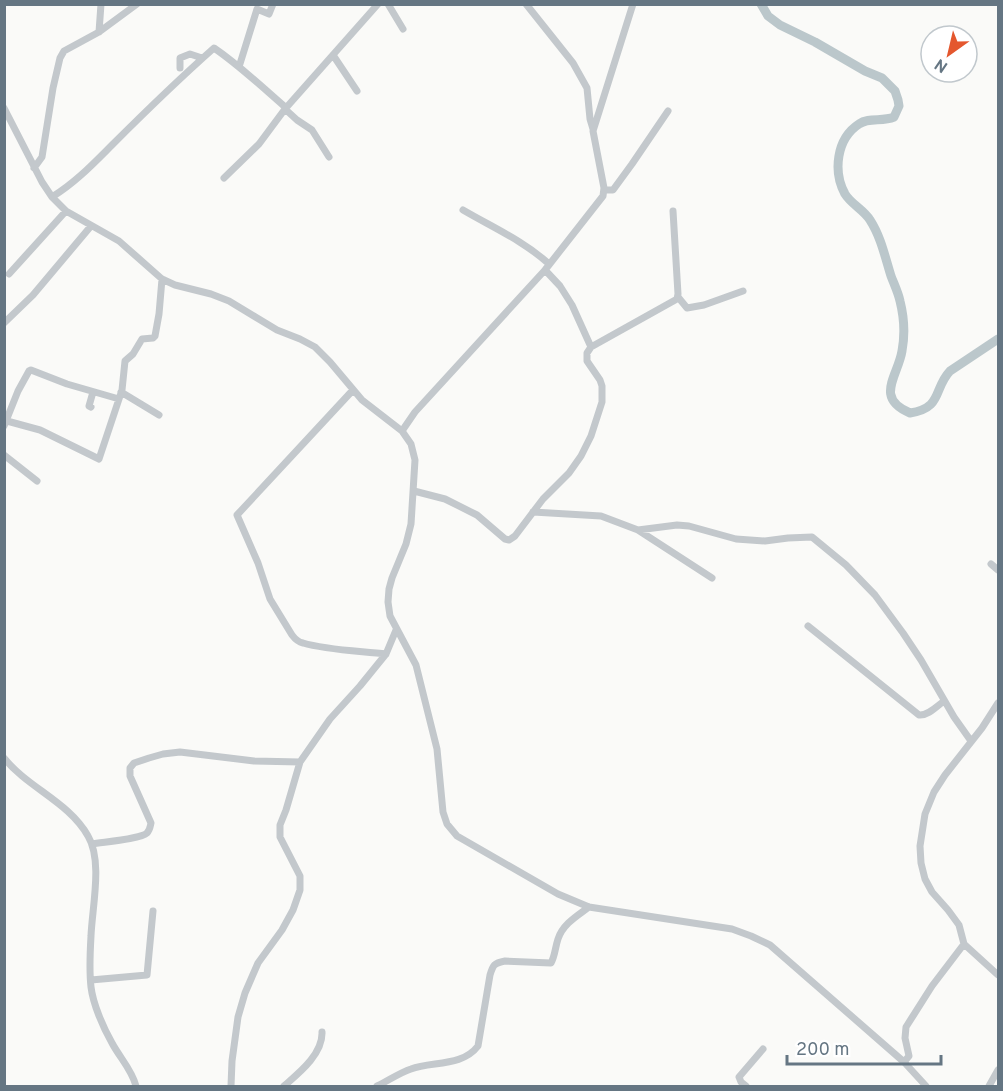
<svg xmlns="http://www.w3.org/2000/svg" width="1003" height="1091" font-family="Overpass,sans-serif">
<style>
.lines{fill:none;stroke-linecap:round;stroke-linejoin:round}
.river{stroke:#bbc7cb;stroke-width:9}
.minor{stroke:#c3c8cc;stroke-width:7}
</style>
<rect width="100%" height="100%" fill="#fafaf8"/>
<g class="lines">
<path class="river" d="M761,4L768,16L780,25L815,42L865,71L882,78L895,91L898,100L899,106L894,117C882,122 869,117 859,124C836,139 833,172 845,194C851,204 864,210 870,220C881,237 885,257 891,276C894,284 898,292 900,301C904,317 905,335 902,351C898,376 874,398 910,413C943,408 933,389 950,371L998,339"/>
<path class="minor" d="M388,4L403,29
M526,4L573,63L587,88L590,119L593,129
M99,32L101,4
M333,55L357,91
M239,67L257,9L269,14L273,4
M180,68V58L190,54L202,58
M4,108L42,182L52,197L66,211L119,241L162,279L175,285L211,294L229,301L277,330L300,339L315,347L330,362L362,400L402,431L411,444L415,460L411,524L406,544L392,578L389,589L388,602L390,616L416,665L437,749L443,812L447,824L457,836L558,894L589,907L732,929L751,936L770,945L904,1062L926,1086
M329,157L312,130L297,120L285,109L378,4
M34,168L42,157L53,88L60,58L64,51L99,32L137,4
M604,190H613L632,164L668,111
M52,197C76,182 93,164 112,145C145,112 179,79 214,48C239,65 261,86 284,106L285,109L259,144L224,178
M463,210C492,227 524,241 549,264
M545,270L560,286L572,305L591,347
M9,274L66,211
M678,297L687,308L704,305L743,291
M4,323L33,295L91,226
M353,390L237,515L258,563L270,599L292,635C295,639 298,642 303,643C326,650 361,651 386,654
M121,392L159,415
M91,407L89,406L93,392
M7,421L40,430L99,459L119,399
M4,426L18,391L29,371L31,370L67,384L119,399L122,390L125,361L133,354L142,339L153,338L155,336L159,314L162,279
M402,431L415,412L545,270L603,196L604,188L593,131L633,4
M4,455L37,481
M414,491L445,499L477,515L505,539L509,540L515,536L543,499L569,473L581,456L591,436L602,402V386L600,380L587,361V353L591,347L677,299L678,294L673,211
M533,512L601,516L638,530L677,525L689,526L736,539L765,541L788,538L812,537L846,565L875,595L903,633L921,660L954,717L971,741
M638,530L712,578
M991,564L998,570
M808,626L919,715C928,716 937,706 944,701
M998,703L982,728L945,775L934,792L925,814L920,846L921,863L925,879L932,892L948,910L959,925L964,944L998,975
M4,758C28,788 69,802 88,836C103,861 92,908 91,936C90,953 89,970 91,987C93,1004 103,1027 112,1043C120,1058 132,1070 136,1086
M92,844C103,842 141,839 147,833C150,830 150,827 151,823L130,776V768L134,763L149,758L163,754L180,752L254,761L300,762
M91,980L147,975L153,911
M904,1062L909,1056L905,1038L906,1027L932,986L964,944
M231,1086L232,1061L238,1017L245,993L258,963L282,930L293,910L300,890V876L280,837V825L286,810L300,762L330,719L360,686L386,654L396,630
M284,1086C299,1073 323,1054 322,1032
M377,1086C388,1081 399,1073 411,1069C432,1061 462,1067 478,1046L490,975C493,965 494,963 505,961L551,963C555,956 555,948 558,939C563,924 577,916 589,907
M746,1086L741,1082L739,1077L763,1049
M989,1086L998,1070"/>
</g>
<rect width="1003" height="1091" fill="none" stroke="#657683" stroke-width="12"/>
<g transform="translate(949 54) rotate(214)"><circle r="28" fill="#ffffff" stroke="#c1c8cd" stroke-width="1.5"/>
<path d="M0-4.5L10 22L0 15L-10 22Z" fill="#e4572e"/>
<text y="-9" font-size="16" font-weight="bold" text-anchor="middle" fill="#657683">N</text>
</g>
<path d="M787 1055v9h154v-9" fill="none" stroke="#657683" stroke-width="3"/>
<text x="796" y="1055" font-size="18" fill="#657683" stroke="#ffffff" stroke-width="4.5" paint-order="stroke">200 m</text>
</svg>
